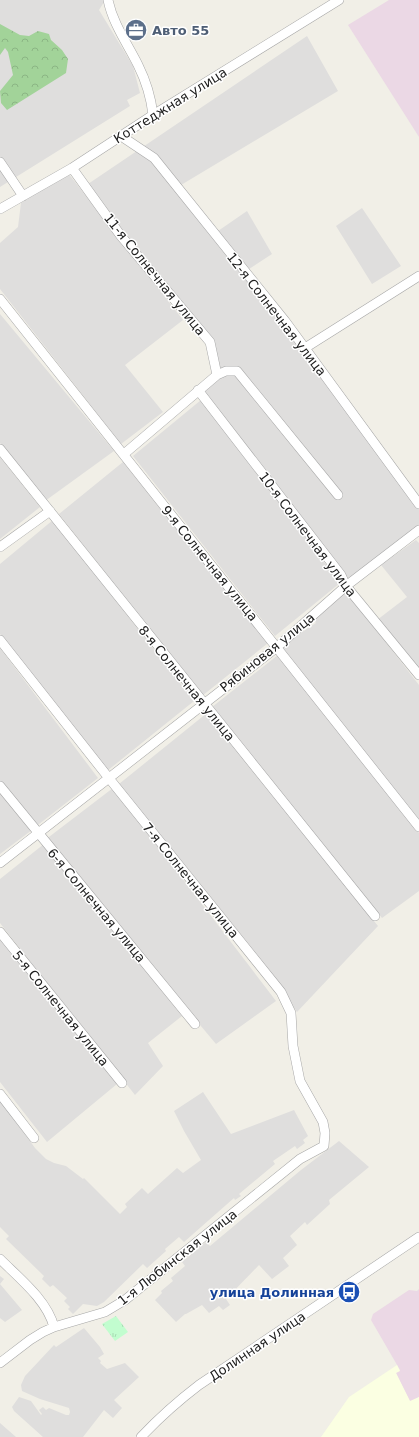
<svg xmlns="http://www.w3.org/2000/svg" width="419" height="1437" font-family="'DejaVu Sans',sans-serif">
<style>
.residential{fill:#dfdedd}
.industrial{fill:#ebd8e5}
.education{fill:#fbffe2}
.forest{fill:url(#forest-crowns)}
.park{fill:url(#park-tufts)}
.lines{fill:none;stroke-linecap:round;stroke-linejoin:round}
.minor-casing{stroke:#a7a7a7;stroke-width:10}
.minor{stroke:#fff;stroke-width:9}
.labels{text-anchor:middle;stroke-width:3;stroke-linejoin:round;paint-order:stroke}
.service-label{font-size:13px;font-weight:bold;fill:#4e5e75;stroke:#fff;text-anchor:start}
.street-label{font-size:13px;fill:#202020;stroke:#fff}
.transit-label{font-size:13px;font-weight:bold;fill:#164399;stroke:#fff;text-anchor:end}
</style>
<defs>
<pattern id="forest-crowns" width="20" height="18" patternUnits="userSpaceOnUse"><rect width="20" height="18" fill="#a2d399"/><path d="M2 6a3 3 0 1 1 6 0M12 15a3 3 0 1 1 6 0" fill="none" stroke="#8bb584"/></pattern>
<pattern id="park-tufts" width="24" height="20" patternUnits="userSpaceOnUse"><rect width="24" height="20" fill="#c2fdcf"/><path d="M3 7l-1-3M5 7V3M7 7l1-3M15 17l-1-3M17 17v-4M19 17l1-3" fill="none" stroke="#a6d9b1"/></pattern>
</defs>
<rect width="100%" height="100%" fill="#f1efe7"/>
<path class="residential" d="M0,0H103L104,2L99,10L133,66L140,93L127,100L130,106L0,187Z
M307,36L338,91L176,188L419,501V527L349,582L203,391L221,377L214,340L129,239L88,184Z
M68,173L183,320L125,365L163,412L121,444L0,289V243L18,227L21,203Z
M362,208L401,266L372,284L336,226Z
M247,211L272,254L249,269L218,231Z
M0,314L114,451L45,501L0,443Z
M201,400L340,583L275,636L133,456Z
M0,457L40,507L0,539Z
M123,462L268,643L202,696L59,514Z
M53,520L194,701L107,771L0,634V564Z
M416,540L419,543V671L377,620L407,597L381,565Z
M346,591L419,685V821L279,647L316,623L313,619Z
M0,648L98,778L34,828L0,785Z
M278,655L419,833V891L382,918L212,707Z
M207,713L378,926L297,1012L276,982L119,784Z
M113,788L276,1001L216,1044L45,840Z
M0,791L32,830L0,854Z
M44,844L182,1016L148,1043L163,1066L135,1095L0,923V879Z
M0,938L117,1084L47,1142L0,1082Z
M203,1092L231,1134L294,1110L308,1136L303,1140L305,1143L297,1149L295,1146L273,1161L275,1164L239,1194L241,1196L235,1200L234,1198L184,1242L179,1237L165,1249L166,1251L147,1268L143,1264L104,1302L97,1306L83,1304L73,1314L68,1309L70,1307L64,1301L67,1298L53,1285L50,1287L42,1279L44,1276L6,1239L9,1236L0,1227V1100L35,1148L46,1159L54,1163L66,1166L83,1179L84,1178L120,1214L127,1207L125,1204L142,1188L148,1194L177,1168L183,1173L201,1160L184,1131L174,1111Z
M339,1141L369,1167L329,1200L330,1204L307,1225L305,1222L290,1236L297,1245L283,1258L289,1266L272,1279L259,1265L226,1299L230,1305L223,1310L219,1306L209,1313L202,1305L186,1314H185L176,1322L155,1300L162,1293L161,1291L173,1281L171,1278L185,1266L182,1262L206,1242L210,1246L301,1170Z
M0,1276L4,1279L0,1284L22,1310L5,1322L0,1318Z
M84,1328L100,1347L104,1354L98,1358L101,1361L100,1363L107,1369L125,1363L139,1377L114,1400L122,1408L113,1418L104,1410L83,1437H43L14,1411L12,1407L19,1397L31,1401L41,1415L42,1414L39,1410L43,1407L46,1410L49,1408L66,1415H69L70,1412L69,1408L40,1399L22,1391L21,1385L25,1376L54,1345L56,1347Z
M0,1423L16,1437H0Z"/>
<path class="industrial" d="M389,0H419V137L348,25Z
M419,1289V1397L410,1402L396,1373L400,1370L371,1320L373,1314L409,1290L417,1291Z"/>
<path class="education" d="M397,1365L400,1371L396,1373L410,1401L419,1397V1437H321L349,1397Z"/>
<path class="forest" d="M0,24L20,35L29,36L38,31L49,34L51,40L62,50L68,59L66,73L7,110L1,103L0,91L13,75L8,52L5,48L0,55Z"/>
<path class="park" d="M116,1316L128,1332L115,1341L102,1324Z"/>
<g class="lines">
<g class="minor-casing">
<path id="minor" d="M108,0C113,24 127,43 138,65C146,81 151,97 153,115
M121,136L154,158L285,321L419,504
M0,162L23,196
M72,168L121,236L210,342L217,375L226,371H237L338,495
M0,209L72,168L153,115L339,0
M0,299L419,827
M305,348L419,276
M198,390L341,575L346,586L419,675
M0,449L375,916
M124,454L217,375
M0,547L50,511
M0,640L108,777L281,992L291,1013L293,1046L300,1081L323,1122L325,1133L324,1146L300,1159L125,1300L105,1312L54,1327L43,1332L30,1340L0,1363
M0,786L195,1024
M0,863L277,647L346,586L419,530
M0,932L122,1083
M0,1094L34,1138
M0,1259C19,1278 47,1300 54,1327
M141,1437C159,1418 178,1401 199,1385L419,1237"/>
</g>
<use href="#minor" class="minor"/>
</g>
<defs>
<g id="office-disc" transform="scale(1.15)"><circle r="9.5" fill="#5c6f8a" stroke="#fff"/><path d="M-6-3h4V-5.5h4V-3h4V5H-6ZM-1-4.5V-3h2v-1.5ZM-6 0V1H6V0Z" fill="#fff"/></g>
<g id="bus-disc" transform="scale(1.15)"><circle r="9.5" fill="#1a4fb4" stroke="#fff"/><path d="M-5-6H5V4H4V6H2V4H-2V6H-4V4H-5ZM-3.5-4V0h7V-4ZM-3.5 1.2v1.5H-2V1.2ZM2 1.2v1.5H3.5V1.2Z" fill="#fff"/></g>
</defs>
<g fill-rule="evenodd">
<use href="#office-disc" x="136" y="30"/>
<use href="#bus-disc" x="349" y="1292"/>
</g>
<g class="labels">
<g class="service-label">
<text x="152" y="35">Авто 55</text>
</g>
<g class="street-label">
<text transform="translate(170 105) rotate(-32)" y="5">Коттеджная улица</text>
<text transform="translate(155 274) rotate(51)" y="5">11-я Солнечная улица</text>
<text transform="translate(277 314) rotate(52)" y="5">12-я Солнечная улица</text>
<text transform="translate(308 534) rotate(53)" y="5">10-я Солнечная улица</text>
<text transform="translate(210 563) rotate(51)" y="5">9-я Солнечная улица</text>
<text transform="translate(267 652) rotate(-39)" y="5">Рябиновая улица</text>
<text transform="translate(187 683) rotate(51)" y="5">8-я Солнечная улица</text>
<text transform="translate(191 880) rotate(51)" y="5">7-я Солнечная улица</text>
<text transform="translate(97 905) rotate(50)" y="5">6-я Солнечная улица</text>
<text transform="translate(61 1008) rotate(51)" y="5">5-я Солнечная улица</text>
<text transform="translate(177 1257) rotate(-38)" y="5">1-я Любинская улица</text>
<text transform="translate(257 1346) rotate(-34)" y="5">Долинная улица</text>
</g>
<g class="transit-label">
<text x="334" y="1297">улица Долинная</text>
</g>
</g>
</svg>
